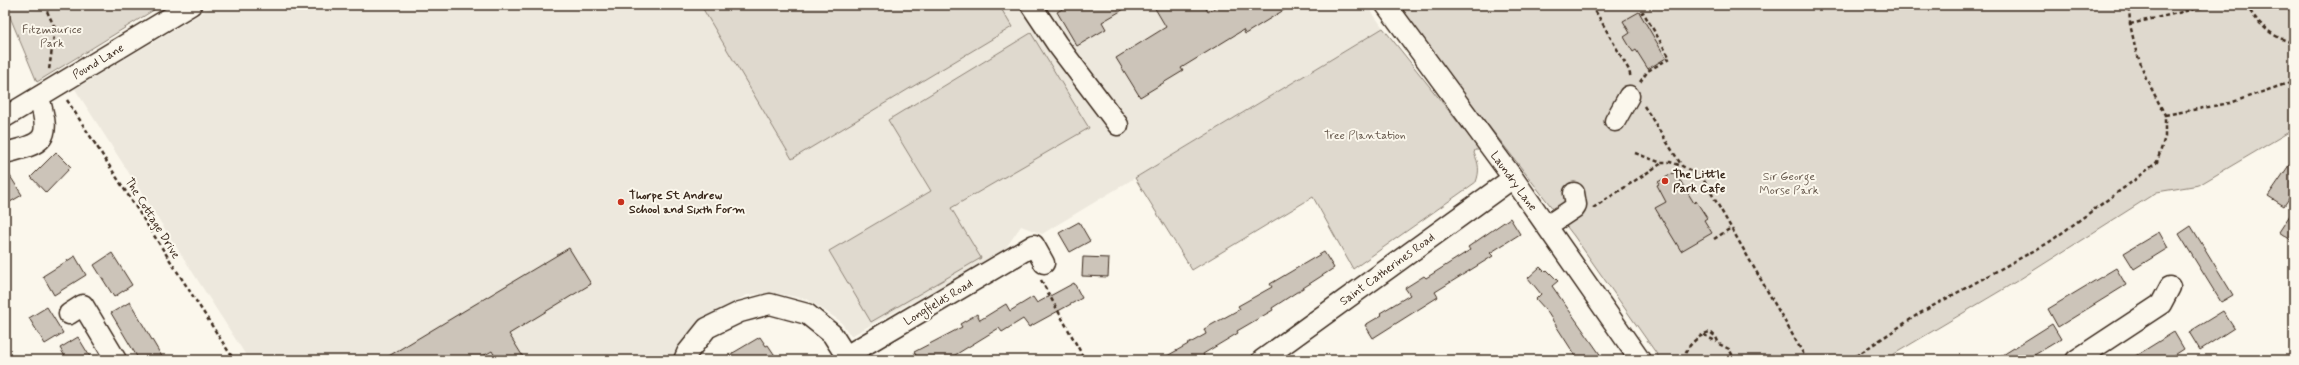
<svg xmlns="http://www.w3.org/2000/svg" width="2299" height="365" font-family="Mynerve,sans-serif">
<style>
.built{fill:#ede8dd}
.green{fill:#dfd9ce;stroke:#8d8276}
.building{fill:#ccc4b9;stroke:#3b2a1e}
.lines{fill:none;stroke-linecap:round;stroke-linejoin:round}
.minor-casing{stroke:#3b2a1e;stroke-width:23}
.path{stroke:#3b2a1e;stroke-width:2.5;stroke-dasharray:4 3;stroke-linecap:butt}
.minor{stroke:#fbf7ec;stroke-width:20}
.poi-dot{fill:#c8321e;stroke:#fbf7ec;stroke-width:1.5}
.labels{text-anchor:middle;stroke-width:4;stroke-linejoin:round;paint-order:stroke}
.park-label{font-size:12px;fill:#64564a;stroke:#fbf7ec}
.street-label{font-size:12px;fill:#3b2a1e;stroke:#fbf7ec}
.poi-label{font-size:12px;font-weight:bold;fill:#3b2a1e;stroke:#fbf7ec;text-anchor:start}
</style>
<rect width="100%" height="100%" fill="#fbf7ec"/>
<filter id="ink" filterUnits="userSpaceOnUse"><feTurbulence type="fractalNoise" baseFrequency=".025" numOctaves="2"/><feDisplacementMap in="SourceGraphic" scale="8" xChannelSelector="R" yChannelSelector="G"/><feConvolveMatrix kernelMatrix="1 2 1 2 8 2 1 2 1" color-interpolation-filters="sRGB"/></filter>
<g filter="url(#ink)">
<path class="built" d="M215,5H1367L1383,28L1042,234L1021,226L1003,252L851,336L840,321L807,299L774,293L747,295L717,311L686,334L673,360H249L75,89Z"/>
<path class="green" d="M5,5H162L37,82Z
M710,5H999L1012,27L792,159L703,9Z
M1395,5H2294V129L2199,185L2157,192L2017,281L1884,360H1661L1574,236Z
M1383,28L1480,150H1475L1474,153C1479,164 1480,171 1476,182L1353,269L1313,197L1192,270L1135,178Z
M1031,33L1089,128L951,208L981,258L871,322L829,251L931,191L888,120Z"/>
<path class="building" d="M1069,5H1131L1102,22L1106,29L1077,46L1057,12Z
M1153,5H1204L1208,12L1219,5H1292L1245,34L1243,30L1181,68L1183,71L1140,97L1116,58L1166,27Z
M1639,12L1666,58L1648,69L1636,50L1633,52L1624,37L1630,33L1623,21Z
M56,152L71,167L46,193L31,177Z
M2294,158V191L2284,206L2268,196Z
M5,168L22,195L5,205Z
M1675,172L1694,203L1696,201L1707,218L1704,220L1712,233L1681,251L1655,208L1666,202L1657,185L1659,184L1658,182Z
M2294,209V242L2279,232Z
M1510,218L1520,234L1490,253L1493,256L1435,292L1438,297L1373,338L1365,325L1382,315L1380,313L1410,295L1405,288L1424,276L1426,278L1470,250L1468,247Z
M1079,222L1090,241L1070,252L1059,233Z
M2191,226L2233,295L2221,302L2179,234Z
M2159,232L2168,248L2134,269L2124,253Z
M569,248L591,284L509,334L525,360H497L492,351L476,360H382Z
M1324,252L1334,268L1272,308L1273,310L1237,331L1238,333L1203,354L1206,360H1160L1206,334L1204,329L1240,309L1238,306L1272,287L1270,284Z
M112,253L132,285L114,297L94,265Z
M75,256L86,275L54,295L43,276Z
M1083,257L1109,258L1108,277L1082,276Z
M1540,267L1545,272L1547,270L1558,281L1552,286L1604,360H1578L1546,310L1536,299L1541,294L1528,278Z
M2116,268L2126,285L2058,327L2048,309Z
M1074,283L1082,298L1029,327L1023,319L1002,332L999,328L947,360H919L914,352L962,327L960,324L977,314L980,320L1006,304L1010,311L1033,297L1037,303Z
M130,302L139,318L164,360H139L111,313Z
M47,307L63,333L45,344L29,318Z
M2223,311L2234,328L2200,350L2189,332Z
M2052,324L2061,339L2026,360H1995Z
M2174,332L2184,349L2167,360H2129Z
M78,337L92,360H67L60,348Z
M760,337L766,346L768,345L778,360H721Z"/>
<g class="lines">
<g class="minor-casing">
<path id="minor" d="M1031,5L1057,44L1118,125
M1386,5L1513,178L1640,360
M5,117L191,5
M1615,121L1629,96
M5,153C44,143 52,141 39,98
M1547,226L1574,208L1576,205L1574,193
M69,314L83,305L116,360
M684,360L687,353L707,328L740,312L770,304L807,314L832,334L846,356
M847,360L846,356L1034,245L1044,263
M1262,360L1513,178
M2076,360L2161,304L2170,287"/>
</g>
<path class="path" d="M44,5L55,28L49,70
M1592,5L1629,70L1631,79
M2246,5C2259,24 2270,37 2294,43
M2130,24L2212,5
M1640,82L1648,71L1670,58L1643,12L1640,14
M67,100L234,360
M1644,106L1682,166L1702,177L1807,360
M2165,115L2230,103L2294,81
M1635,153L1659,162H1670L1682,166
M1593,208L1662,163
M1714,239L1731,228
M1041,280L1085,360
M1704,335L1717,342
M1685,360C1682,349 1700,334 1710,332L1716,337L1719,344L1729,349L1735,360
M1850,360L1920,313L2048,243L2136,179L2157,162L2165,137V115L2146,78L2136,51L2130,24L2129,5"/>
<use href="#minor" class="minor"/>
</g>
</g>
<g class="poi-dot">
<circle cx="1665" cy="181" r="4"/>
<circle cx="621" cy="202" r="4"/>
</g>
<g class="labels">
<g class="park-label">
<text x="52" y="33">Fitzmaurice<tspan x="52" dy="14">Park</tspan></text>
<text x="1365" y="139">Tree Plantation</text>
<text x="1789" y="180">Sir George<tspan x="1789" dy="14">Morse Park</tspan></text>
</g>
<g class="street-label">
<text transform="translate(98 61) rotate(-31)" y="4">Pound Lane</text>
<text transform="translate(1514 181) rotate(54)" y="4">Laundry Lane</text>
<text transform="translate(153 218) rotate(58)" y="4">The Cottage Drive</text>
<text transform="translate(1387 269) rotate(-36)" y="4">Saint Catherines Road</text>
<text transform="translate(938 302) rotate(-31)" y="4">Longfields Road</text>
</g>
<g class="poi-label">
<text x="1673" y="178">The Little<tspan x="1673" dy="14">Park Cafe</tspan></text>
<text x="629" y="199">Thorpe St Andrew<tspan x="629" dy="14">School and Sixth Form</tspan></text>
</g>
</g>
<rect width="2299" height="365" fill="none" stroke="#fbf7ec" stroke-width="20"/>
<rect x="10" y="10" width="2279" height="345" fill="none" stroke="#3b2a1e" stroke-width="1.5" filter="url(#ink)"/>
</svg>
